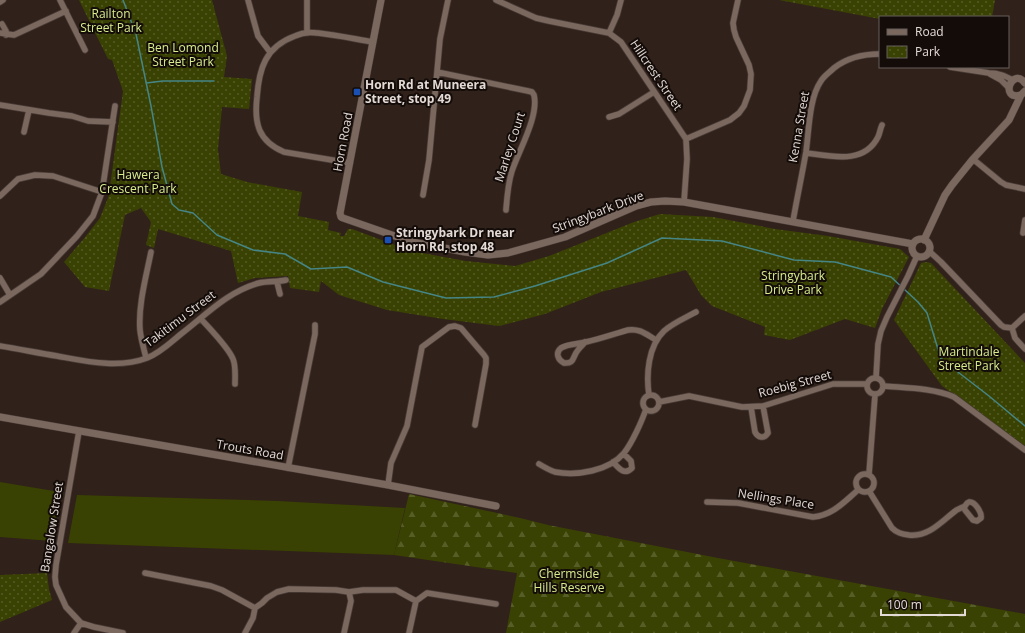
<svg xmlns="http://www.w3.org/2000/svg" width="1025" height="633" font-family="'Open Sans',sans-serif">
<style>
.green{fill:#394202}
.forest{fill:url(#forest-firs)}
.park{fill:url(#park-dots)}
.lines{fill:none;stroke-linecap:round;stroke-linejoin:round}
.stream{stroke:#468586;stroke-width:1.5}
.minor-casing{stroke:#493c37;stroke-width:7}
.tertiary-casing{stroke:#493c37;stroke-width:8}
.minor{stroke:#7a685f;stroke-width:5.5}
.tertiary{stroke:#7a685f;stroke-width:7}
.transit-dot{fill:#1a4fb4;stroke:#130c09;stroke-width:1.5}
.labels{text-anchor:middle;stroke-width:4;stroke-linejoin:round;paint-order:stroke}
.park-label{font-size:12px;fill:#d7ec8b;stroke:#130c09}
.street-label{font-size:12px;fill:#e4dad5;stroke:#130c09}
.poi-label{font-size:12px;font-weight:bold;fill:#e4dad5;stroke:#130c09;text-anchor:start}
</style>
<defs>
<pattern id="forest-firs" width="22" height="20" patternUnits="userSpaceOnUse"><rect width="22" height="20" fill="#394202"/><path d="M5 1l3.5 6h-7zM16 11l3.5 6h-7z" fill="#565d26"/></pattern>
<pattern id="park-dots" width="8" height="8" patternUnits="userSpaceOnUse"><rect width="8" height="8" fill="#394202"/><path d="M2 2h.1M6 6h.1" fill="none" stroke="#565d26" stroke-width="1.8" stroke-linecap="round"/></pattern>
</defs>
<rect width="100%" height="100%" fill="#30211a"/>
<path class="green" d="M0,482L60,492L52,541L0,537Z
M77,495L278,501L405,508L394,555L68,543Z"/>
<path class="forest" d="M409,494L520,518L548,525L718,558L1025,614V633H506L517,573L394,555Z"/>
<path class="park" d="M79,0H212L227,56L224,77L252,79L249,109L222,107L218,149L221,174L247,182L302,192L298,216L329,222L328,230L341,233L340,236H344L348,229H352L411,251L466,261L515,266L549,256L634,222L660,214L713,217L775,229L828,236L900,249L909,257L882,309L875,328L845,319L790,340L764,335L765,327L712,306L701,295L686,270L601,292L545,314L499,326L443,319L387,310L339,295L321,281L319,292L290,288L288,276L255,278L238,283L231,251L158,229L154,248L146,245L151,222L141,208L125,215L109,291L85,287L64,262L86,236L100,218L109,195L114,157L123,91L112,60L108,59Z
M779,0H995L992,17H880V19Z
M926,262L931,263L1025,363V446L942,386L894,320L921,263Z
M47,573L49,589L52,600L0,622V575Z"/>
<g class="lines">
<path class="stream" d="M123,0L136,34L151,106L162,167L172,204L179,210L193,213L217,235L253,250L285,254L311,269L347,267L383,282L446,298L494,297L535,286L607,263L662,238L722,241L794,260L835,262L891,277L918,302L927,313L941,359L989,396L1025,426
M146,83L163,81H214"/>
<g class="minor-casing">
<path id="minor" d="M60,0L85,50
M248,0L258,36L270,52
M496,0L536,18L549,21L609,33L621,42L686,139L687,159L684,202
M0,2L3,0
M2,24L6,31V35
M307,32V0
M0,33L14,35L66,11
M609,33L617,15L621,0
M950,67L989,73C999,73 1005,76 1013,80
M437,72L528,91L532,92L534,95C539,116 519,150 512,171C508,183 507,197 506,210
M990,74L1001,80L1009,88
M0,105L49,113L72,116L88,121L113,122
M609,117L619,114L654,92
M24,132L29,110
M686,139L730,120L739,113L744,106L750,90L751,74L749,65L736,37L734,30L733,23L738,0
M806,153C831,156 864,165 878,137C880,133 880,129 882,125
M973,159L1001,182L1006,185L1025,189
M350,163L284,152C258,141 254,123 257,97C259,69 265,47 295,36C298,35 302,33 306,33C310,32 315,33 318,33C337,35 355,39 373,42
M423,195L429,160L440,39L448,0
M0,196L18,179L35,175L53,176L102,192
M793,221C797,198 802,175 806,152C809,131 809,98 821,81C824,76 830,72 834,68C848,57 863,54 880,54
M1023,233L1025,220
M929,251L941,262L1001,325L1004,327L1012,328L1015,338L1025,349
M0,278L10,295
M277,282L280,294
M0,302L41,274L77,236L93,216L102,192L115,106
M201,319C210,329 228,347 233,359C236,366 235,376 235,384
M1012,328L1025,316
M585,342C583,345 580,347 578,350C572,357 575,364 564,363C558,360 555,353 561,348C568,344 578,344 586,342C600,339 614,334 628,330C640,328 647,335 656,340
M0,346C19,349 38,353 57,356C85,361 118,369 147,358C160,353 170,343 181,334C207,314 227,292 259,283C268,281 278,282 286,280
M146,358C144,349 141,340 140,330C138,306 146,277 151,252
M867 386a8 8 0 1 1 16 0a8 8 0 1 1-16 0Z
M876,378L878,344L881,331L887,317L908,276L917,256
M884,386C906,388 933,388 954,397L1025,450
M649,395C646,375 648,346 664,331C673,323 685,318 696,312
M643 403a8 8 0 1 1 16 0a8 8 0 1 1-16 0Z
M659,402L689,396L742,407L763,406L833,384H867
M751,407L755,432C758,438 764,439 768,433L763,406
M79,431L56,565L55,577L56,585L66,607L81,623L94,627L123,633
M613,462C619,468 624,476 632,468L631,461L624,454
M539,464C544,467 549,470 555,472C577,476 609,471 624,453C632,443 642,421 646,409
M288,468L315,334V325
M856 483a9 9 0 1 1 18 0a9 9 0 1 1-18 0Z
M869,474L875,395
M388,485L391,463L407,426L422,347L449,327L455,326L461,328L484,355L486,358V364L475,425
M869,491L892,528C897,533 902,534 909,535C928,537 940,523 954,512C957,509 962,508 965,506C967,504 966,503 969,502C975,501 982,513 981,518L977,521L973,520L965,510L964,507
M707,502L738,503L813,517C833,515 844,502 858,490
M145,573L211,586L222,590L255,608
M74,633L81,623
M245,633L253,618L255,608L262,603L267,598L277,592L289,589L336,590L349,592L363,590H396L416,601L427,593L496,604
M344,633L351,601L349,592
M409,633L416,601"/>
</g>
<g class="tertiary-casing">
<path id="tertiary" d="M381,0L340,213L341,217L343,218L412,242L465,252L488,255L508,253L565,237L636,206L651,202L665,201L684,202L913,244
M1025,83C1012,66 999,101 1021,95L1025,91
M912 248a9 9 0 1 1 18 0a9 9 0 1 1-18 0Z
M924,240L945,195L952,185L973,159L1009,120L1021,95
M0,417L388,485L496,506"/>
</g>
<use href="#minor" class="minor"/>
<use href="#tertiary" class="tertiary"/>
</g>
<g class="transit-dot">
<rect x="353" y="88" width="8" height="8" rx="2"/>
<rect x="384" y="236" width="8" height="8" rx="2"/>
</g>
<g class="labels">
<g class="park-label">
<text x="111" y="18">Railton<tspan x="111" dy="14">Street Park</tspan></text>
<text x="183" y="52">Ben Lomond<tspan x="183" dy="14">Street Park</tspan></text>
<text x="138" y="179">Hawera<tspan x="138" dy="14">Crescent Park</tspan></text>
<text x="793" y="280">Stringybark<tspan x="793" dy="14">Drive Park</tspan></text>
<text x="969" y="356">Martindale<tspan x="969" dy="14">Street Park</tspan></text>
<text x="569" y="578">Chermside<tspan x="569" dy="14">Hills Reserve</tspan></text>
</g>
<g class="street-label">
<text transform="translate(656 75) rotate(56)" y="4">Hillcrest Street</text>
<text transform="translate(799 127) rotate(-80)" y="4">Kenna Street</text>
<text transform="translate(343 142) rotate(-79)" y="4">Horn Road</text>
<text transform="translate(510 147) rotate(-72)" y="4">Marley Court</text>
<text transform="translate(598 212) rotate(-21)" y="4">Stringybark Drive</text>
<text transform="translate(180 319) rotate(-37)" y="4">Takitimu Street</text>
<text transform="translate(795 384) rotate(-15)" y="4">Roebig Street</text>
<text transform="translate(250 450) rotate(10)" y="4">Trouts Road</text>
<text transform="translate(776 499) rotate(9)" y="4">Nellings Place</text>
<text transform="translate(52 527) rotate(-81)" y="4">Bangalow Street</text>
</g>
<g class="poi-label">
<text x="365" y="89">Horn Rd at Muneera<tspan x="365" dy="14">Street, stop 49</tspan></text>
<text x="396" y="237">Stringybark Dr near<tspan x="396" dy="14">Horn Rd, stop 48</tspan></text>
</g>
</g>
<rect x="879" y="16" width="130" height="52" fill="#130c09" stroke="#675e5b"/>
<rect x="887" y="29" width="20" height="6" fill="#7a685f" stroke="#675e5b"/>
<text x="915" y="36" font-size="12" fill="#e4dad5">Road</text>
<rect x="887" y="46" width="20" height="12" fill="url(#park-dots)" stroke="#675e5b"/>
<text x="915" y="56" font-size="12" fill="#e4dad5">Park</text>
<path d="M881 609v6h84v-6" fill="none" stroke="#e4dad5" stroke-width="2"/>
<text x="887" y="609" font-size="12" fill="#e4dad5" stroke="#130c09" stroke-width="3" paint-order="stroke">100 m</text>
</svg>
